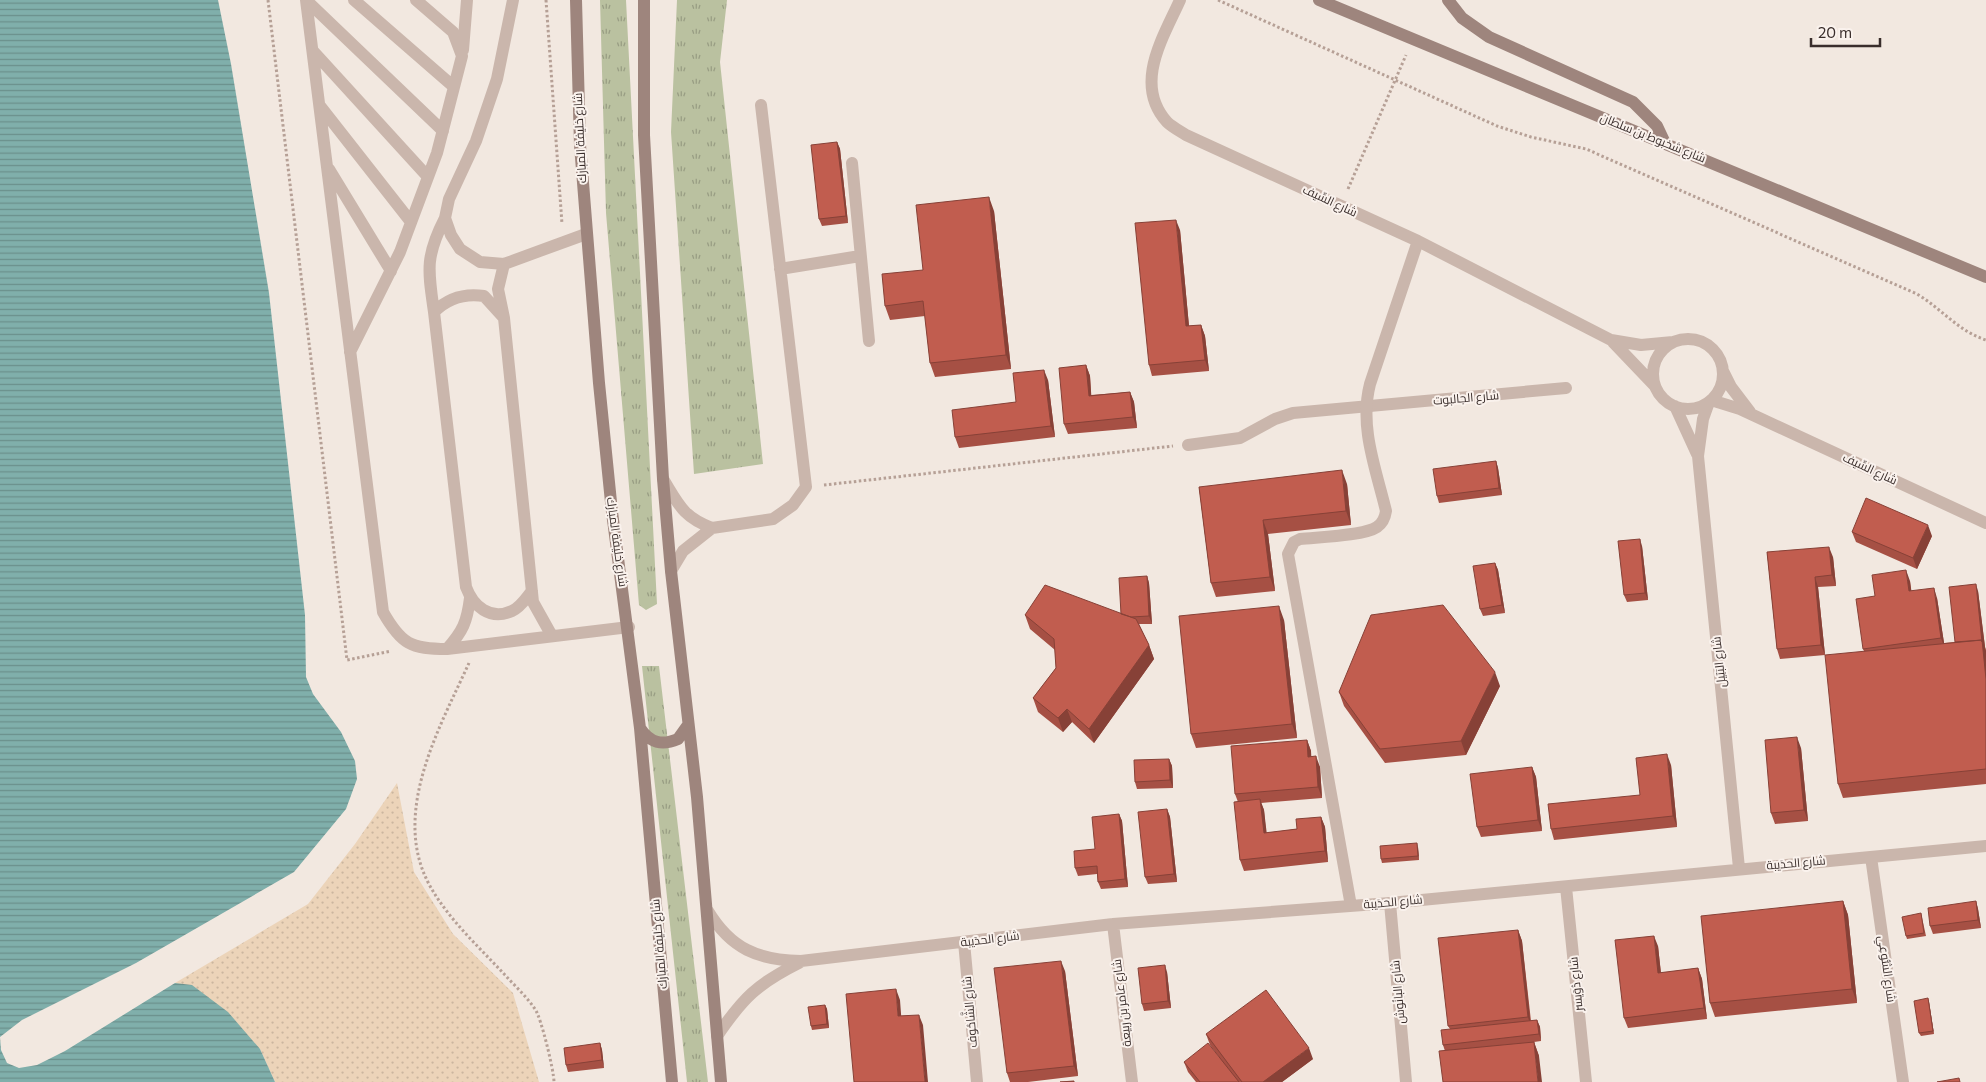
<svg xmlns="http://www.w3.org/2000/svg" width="1986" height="1082" font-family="Commissioner,Cairo,sans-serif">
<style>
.grass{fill:url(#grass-tufts)}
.sand{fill:url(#sand-dots)}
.water{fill:url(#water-rules)}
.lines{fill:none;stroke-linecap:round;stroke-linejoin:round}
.path{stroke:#b6a096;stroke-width:3;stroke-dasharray:2.5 2.5;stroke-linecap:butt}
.lane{stroke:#cab6ac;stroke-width:12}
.street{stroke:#cab6ac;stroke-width:12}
.secondary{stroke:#9e857d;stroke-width:12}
.wall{fill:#a65044}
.shaded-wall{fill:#874137}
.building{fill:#c15d4f;stroke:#874137}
.labels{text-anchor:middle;stroke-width:4;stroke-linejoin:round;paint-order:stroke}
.street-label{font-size:12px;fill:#392d2b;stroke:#faf2ed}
</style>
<defs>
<pattern id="grass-tufts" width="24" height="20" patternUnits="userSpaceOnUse" patternTransform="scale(1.25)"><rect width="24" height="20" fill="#bac1a0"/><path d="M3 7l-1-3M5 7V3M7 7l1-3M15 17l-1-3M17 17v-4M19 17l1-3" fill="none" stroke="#989d83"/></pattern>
<pattern id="sand-dots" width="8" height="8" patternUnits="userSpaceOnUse" patternTransform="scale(1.25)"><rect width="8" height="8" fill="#ecd4b9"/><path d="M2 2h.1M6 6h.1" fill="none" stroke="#cbb69f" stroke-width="1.8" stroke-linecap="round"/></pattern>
<pattern id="water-rules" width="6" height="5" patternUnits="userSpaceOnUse" patternTransform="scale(1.25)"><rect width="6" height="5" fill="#80afab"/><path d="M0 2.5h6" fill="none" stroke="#6a8f8b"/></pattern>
</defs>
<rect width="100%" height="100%" fill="#f2e8e0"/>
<path class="grass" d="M600,0H626L657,604L646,610L639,605L606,213Z
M677,0H727L720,62L763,464L694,474L671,132Z
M642,666H659L708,1082H687Z"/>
<path class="sand" d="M397,783L414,872L453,934L513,993L539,1082H275L260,1049L175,983L308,904L355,844Z"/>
<path class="water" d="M0,0H218L231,64L269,293L305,615L306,677L313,694L341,732L355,761L357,779L346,809L294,872L136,963L22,1020L0,1037Z
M175,983L192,985L228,1012L260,1049L275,1082H0V1037L1,1050L7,1063L19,1068L37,1065L65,1051Z"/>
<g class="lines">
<path class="path" d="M268,0L347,660L391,651
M546,0L562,224
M1218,0L1497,126L1531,137L1586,149L1917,294C1942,309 1958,331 1986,340
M1348,189L1406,55
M824,485L1173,446
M469,663C439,729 390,814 430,886C449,920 479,947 505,975C515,986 527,997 535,1009C541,1017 554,1071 554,1082"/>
<path class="lane" d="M306,0L383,612C401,644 411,649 447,649L629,627
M306,0L443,131
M354,0L454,87
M513,0L497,79L476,141L449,199L445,218L451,235L460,249L480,262L504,264L586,234
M463,50L467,0
M313,51L428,177
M320,106L411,222
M852,163L869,341
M329,169L391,271
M504,264L498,289L504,318L533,602L552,636
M780,269L860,256
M434,312C428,270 425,257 445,218
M504,318L484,296C464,293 448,298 434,312L466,587C473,606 490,621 512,611C521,607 526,598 532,591
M350,352L400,252L437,153L462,56L453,32L416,0
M1188,445L1240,438L1275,419L1293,413L1566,388
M663,479C679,505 683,517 712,528
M671,571L683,551L712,528L773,519L793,505L806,487L761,105
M447,649C463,631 467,622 470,598
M1390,903L1406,1082"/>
<path class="street" d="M1180,0C1163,38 1133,84 1167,122C1172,127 1180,131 1186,135L1418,241L1611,340L1641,345L1673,342
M1653 374a35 35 0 1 1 70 0a35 35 0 1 1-70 0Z
M1613,342L1655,386
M1723,371L1731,387L1750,412
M1711,400L1740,409L1986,523
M1709,402L1703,419L1698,456L1739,868
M1675,406L1697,454
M1871,857L1903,1082
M1566,887L1586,1082
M1351,906L1288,554L1294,542L1300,539C1318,537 1364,536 1377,527C1383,523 1385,518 1386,511C1376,469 1359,427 1370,384L1418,241
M708,911C731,949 758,960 801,961L1113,924L1390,903L1986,846
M1113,924L1132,1082
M964,942L977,1082
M717,1036C743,998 757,984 799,963"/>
<path class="secondary" d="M576,0L580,145L599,383L612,512L640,728L672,1082
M644,0V135L663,479L671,571L697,797L721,1082
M1319,0L1986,277
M1448,0L1462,18L1489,37L1633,102L1657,126L1665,143
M640,728C650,743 662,746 678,739L688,725"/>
</g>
<path class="wall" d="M837,142L840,149L848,223L822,226L819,219Z
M994,211L1011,369L935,377L930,363L925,316L890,320L885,306Z
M1180,230L1189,326L1201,325L1205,336L1209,371L1152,376L1149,365Z
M1086,365L1090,376L1091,395L1130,392L1134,402L1137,428L1068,434L1064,424Z
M1048,380L1055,437L959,448L955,437L1016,402Z
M1496,461L1498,468L1502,495L1439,503L1437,496Z
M1347,484L1351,525L1268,534L1275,591L1216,597L1211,583L1199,487Z
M1852,532L1932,536L1917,569L1856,542Z
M1642,546L1648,600L1627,602L1624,595Z
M1767,552L1833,557L1836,586L1818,587L1825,655L1780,659L1777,649Z
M1495,563L1498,570L1505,613L1483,616L1480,609Z
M1147,576L1149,583L1152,624H1139L1149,645L1154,659L1094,743L1072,722L1063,732L1038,712L1033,698L1056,668L1055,650L1030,629L1025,615L1121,614Z
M1910,581L1911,591L1937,598L1944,643L1955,642L1978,591L1985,647L1986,651V784L1843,798L1838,784L1864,651L1863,649L1875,596Z
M1284,620L1297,738L1196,748L1191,734Z
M1500,686L1466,755L1385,763L1344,706L1339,692Z
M1307,740L1311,751V757L1320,767L1322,798L1261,803L1264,810L1266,833L1297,829L1321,817L1325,827L1328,862L1244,871L1240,860L1238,802L1235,794Z
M1801,748L1808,821L1775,824L1771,813Z
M1169,759L1172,766L1173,788L1137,789L1135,782Z
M1671,765L1677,827L1554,840L1551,829L1640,795Z
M1532,767L1536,777L1542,831L1481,837L1477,827Z
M1167,809L1170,817L1177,882L1148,884L1145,877Z
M1119,814L1122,821L1128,887L1101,889L1098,882L1097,874L1078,876L1075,868L1095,849Z
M1418,847L1419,860L1382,863L1381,859Z
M1843,901L1848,915L1857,1003L1715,1017L1710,1003Z
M1976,901L1978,909L1981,928L1933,934L1930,926Z
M1921,913L1926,936L1907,939L1906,936Z
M1518,930L1522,941L1531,1021L1537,1020L1540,1027L1541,1041L1534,1042L1539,1056L1445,1051L1443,1045L1450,1029L1448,1026Z
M1658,946L1661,973L1698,968L1702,979L1707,1019L1628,1028L1624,1018Z
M1065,971L1078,1076L1028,1082H1010L1007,1073Z
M1167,972L1171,1008L1144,1011L1142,1004Z
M1928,998L1929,1002L1934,1034L1921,1036L1919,1033Z
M825,1005L827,1009L829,1028L812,1030L811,1026Z
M1206,1034L1313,1059L1282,1082H1196L1188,1072L1184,1062L1219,1057L1210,1045Z
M600,1043L602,1050L604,1068L568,1072L566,1065Z"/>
<path class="shaded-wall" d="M837,142L840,149L848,223L846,216Z
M989,197L994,211L1011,369L1006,355Z
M1176,220L1180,230L1190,337L1186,326Z
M1201,325L1205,336L1209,371L1205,360Z
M1086,365L1090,376L1092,406L1089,396Z
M1044,370L1048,380L1055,437L1051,426Z
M1130,392L1134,402L1137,428L1133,417Z
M1496,461L1498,468L1502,495L1499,488Z
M1342,470L1347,484L1351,525L1346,511Z
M1263,520L1268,534L1275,591L1270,577Z
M1928,525L1932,536L1917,569L1913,558Z
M1640,539L1642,546L1648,600L1645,593Z
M1829,547L1833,557L1836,586L1832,575Z
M1495,563L1498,570L1505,613L1502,605Z
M1906,570L1910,581L1913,602L1909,591Z
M1147,576L1149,583L1152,624L1149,616Z
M1815,577L1818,587L1825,655L1821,645Z
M1976,584L1978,591L1985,647L1986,651V679Z
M1934,588L1937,598L1945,649L1941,638Z
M1279,606L1284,620L1297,738L1292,724Z
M1149,645L1154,659L1094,743L1089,729Z
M1495,672L1500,686L1466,755L1461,741Z
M1067,709L1072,722L1063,732L1058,718Z
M1797,737L1801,748L1808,821L1804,810Z
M1307,740L1311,751L1312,768L1308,757Z
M1667,754L1671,765L1677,827L1673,816Z
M1316,756L1320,767L1322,798L1318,787Z
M1169,759L1172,766L1173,788L1170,780Z
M1532,767L1536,777L1542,831L1538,820Z
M1260,799L1264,810L1268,844L1264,833Z
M1167,809L1170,817L1177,882L1174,874Z
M1119,814L1122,821L1128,887L1125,879Z
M1321,817L1325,827L1328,862L1325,851Z
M1417,843L1418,847L1419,860L1418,856Z
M1843,901L1848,915L1857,1003L1852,989Z
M1976,901L1978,909L1981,928L1978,920Z
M1518,930L1522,941L1531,1028L1528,1017Z
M1654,936L1658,946L1662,984L1658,973Z
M1061,961L1065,971L1078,1076L1074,1066Z
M1165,965L1167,972L1171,1008L1168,1001Z
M1698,968L1702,979L1707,1019L1704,1008Z
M896,989L900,1000L902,1027L898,1016Z
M1928,998L1929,1002L1934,1034L1933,1031Z
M825,1005L827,1009L829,1028L827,1024Z
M919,1015L923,1025L928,1082H925Z
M1537,1020L1540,1027L1541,1041L1539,1034Z
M1534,1042L1539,1056L1542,1082H1538Z
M600,1043L602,1050L604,1068L602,1060Z
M1309,1048L1313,1059L1282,1082H1263Z"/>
<path class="building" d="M837,142L846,216L819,219L811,145Z
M989,197L1006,355L930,363L923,301L885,306L882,274L923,270L916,205Z
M1176,220L1186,326L1201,325L1205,360L1149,365L1135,223Z
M1086,365L1089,396L1130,392L1133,417L1064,424L1059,368Z
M1044,370L1051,426L955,437L952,410L1016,402L1013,373Z
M1496,461L1499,488L1437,496L1433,469Z
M1342,470L1346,511L1263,520L1270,577L1211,583L1199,487Z
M1866,498L1928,525L1913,558L1852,532Z
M1640,539L1645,593L1624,595L1618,541Z
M1829,547L1832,575L1815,577L1821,645L1777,649L1767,552Z
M1495,563L1502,605L1480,609L1473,566Z
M1906,570L1909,591L1934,588L1941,638L1863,649L1856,599L1875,596L1872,575Z
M1147,576L1149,616L1131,617L1121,614L1119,578Z
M1976,584L1982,642V640L1955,642L1949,587Z
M1045,585L1136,619L1149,645L1089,729L1067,709L1058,718L1033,698L1056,668L1054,639L1025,615Z
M1443,605L1495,672L1461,741L1380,749L1339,692L1371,615Z
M1279,606L1292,724L1191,734L1179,616Z
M1982,640L1986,679V769L1838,784L1825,655Z
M1797,737L1804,810L1771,813L1765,740Z
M1307,740L1308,757L1316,756L1318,787L1235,794L1231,746Z
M1667,754L1673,816L1551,829L1548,804L1640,795L1636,758Z
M1169,759L1170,780L1135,782L1134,760Z
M1532,767L1538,820L1477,827L1470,774Z
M1260,799L1264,833L1297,829L1296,819L1321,817L1325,851L1240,860L1234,802Z
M1167,809L1174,874L1145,877L1138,812Z
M1119,814L1125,879L1098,882L1097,866L1075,868L1074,851L1095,849L1092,817Z
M1417,843L1418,856L1381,859L1380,846Z
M1843,901L1852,989L1710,1003L1701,916Z
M1976,901L1978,920L1930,926L1928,908Z
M1921,913L1924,933L1906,936L1902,917Z
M1518,930L1528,1017L1448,1026L1438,938Z
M1654,936L1658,973L1698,968L1704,1008L1624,1018L1615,940Z
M1061,961L1074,1066L1007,1073L994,968Z
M1165,965L1168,1001L1142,1004L1138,968Z
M896,989L898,1016L919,1015L925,1082H854L846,994Z
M1266,990L1309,1048L1263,1082H1242L1206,1034Z
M1928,998L1933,1031L1919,1033L1914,1001Z
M825,1005L827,1024L811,1026L808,1007Z
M1537,1020L1539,1034L1443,1045L1441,1030Z
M1534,1042L1538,1082H1443L1439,1051Z
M600,1043L602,1060L566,1065L564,1048Z
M1208,1043L1239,1082H1200L1184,1062Z
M1959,1078L1960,1082H1937Z
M1074,1081V1082H1060Z"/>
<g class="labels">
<g class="street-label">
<text transform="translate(580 138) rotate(-93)" y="4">شارع خليفة المبارك</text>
<text transform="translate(1653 138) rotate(22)" y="4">شارع شخبوط بن سلطان</text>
<text transform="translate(1330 201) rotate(25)" y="4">شارع السِّيف</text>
<text transform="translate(1466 398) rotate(-5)" y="4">شارع الجالبوت</text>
<text transform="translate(1870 469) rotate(25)" y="4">شارع السِّيف</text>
<text transform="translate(617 542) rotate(82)" y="4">شارع خليفة المبارك</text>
<text transform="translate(1719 662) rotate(-96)" y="4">شارع البَتِيل</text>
<text transform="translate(1796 863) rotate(-5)" y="4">شارع الحدَيبة</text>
<text transform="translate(1393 902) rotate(-5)" y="4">شارع الحدَيبة</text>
<text transform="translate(990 939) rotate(-7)" y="4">شارع الحدَيبة</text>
<text transform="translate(659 944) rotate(-95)" y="4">شارع خليفة المبارك</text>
<text transform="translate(1887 969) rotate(82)" y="4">شارع الشُّوعِي</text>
<text transform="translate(1576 984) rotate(-96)" y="4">شارع دُوَيسر</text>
<text transform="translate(1398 992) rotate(-95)" y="4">شارع البانُوش</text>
<text transform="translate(1122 1003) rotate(-97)" y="4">شارع عامر بن ربيعة</text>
<text transform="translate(970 1012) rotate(-95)" y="4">شارع الشَّاحُوف</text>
</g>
</g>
<path d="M1811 38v8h69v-8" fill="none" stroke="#392d2b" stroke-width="2.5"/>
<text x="1818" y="38" font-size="15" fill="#392d2b" stroke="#faf2ed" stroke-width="4" paint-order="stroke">20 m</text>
</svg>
